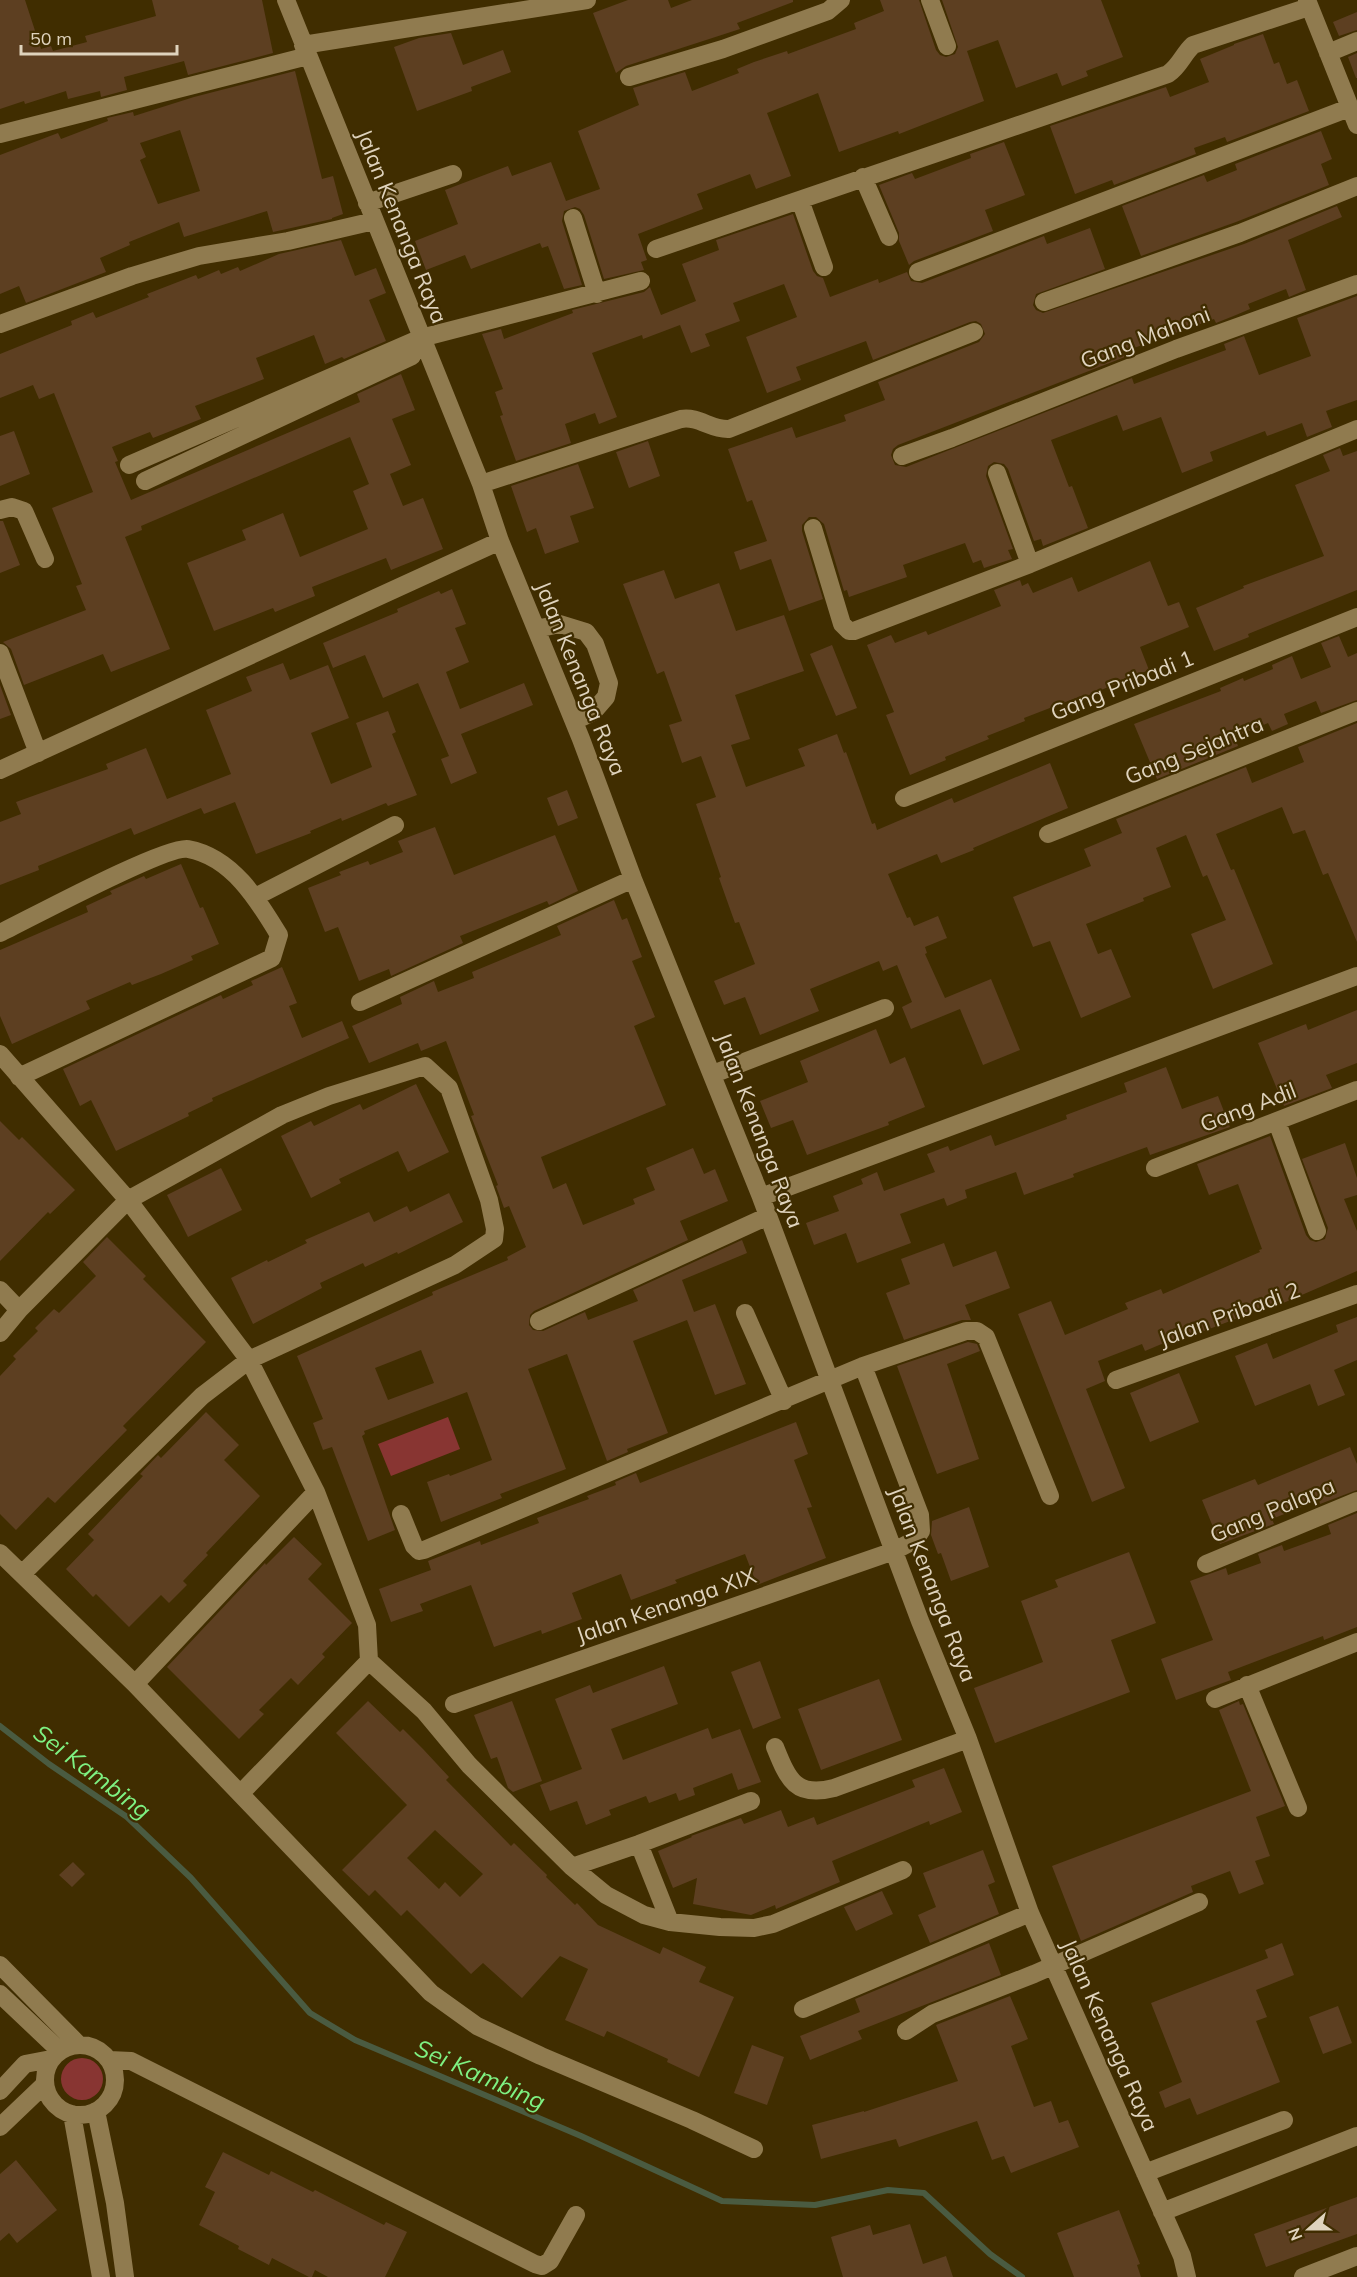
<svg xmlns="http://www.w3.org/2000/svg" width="1357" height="2277" font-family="Mulish,sans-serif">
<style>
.green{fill:#883532}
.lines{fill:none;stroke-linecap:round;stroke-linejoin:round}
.stream{stroke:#4a5b41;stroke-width:6}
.building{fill:#5d3f21;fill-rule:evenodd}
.minor{stroke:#907b4f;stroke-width:18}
.labels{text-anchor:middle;stroke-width:4.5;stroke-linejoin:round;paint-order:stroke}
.street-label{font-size:22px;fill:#dfd3bd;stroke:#402d00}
.water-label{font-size:24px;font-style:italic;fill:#7ef182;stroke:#402d00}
</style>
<rect width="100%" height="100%" fill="#402d00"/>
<path class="green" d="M448,1417L460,1449L391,1476L378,1444Z
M61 2079a21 21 0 1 1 42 0a21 21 0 1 1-42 0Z"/>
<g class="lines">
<path class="stream" d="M0,1726L49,1764L127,1817L191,1878L310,2013L355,2040L581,2136L722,2201L815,2205L888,2190L924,2193L990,2254L1022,2277"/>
</g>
<path class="building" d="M0,0H25L41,49L51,46L53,51L87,42L85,36L156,16L152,0H262L273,53L188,75L184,61L124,77L127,90L101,97L100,91L68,99L66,91L25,104L24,101L0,109Z
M628,0H668L671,8L692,0H793V2L737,23L740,29L626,66L616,73L593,13Z
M880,0H919L936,50L940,55L946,57L955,54L958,47L942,0H1101L1123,57L1086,71L1088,76L1062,86L1057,73L1016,88L998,40L967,51L984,101L899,134L898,131L839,152L818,93L767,113L791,176L756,189L750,174L697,194L703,209L638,234L647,260L641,262L644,270L604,279L584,215L580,209L575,207L564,211L562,221L582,285L564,289L548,246L542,248L540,243L471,269L465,255L426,270L415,241L458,224L445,190L508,166L512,176L551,162L566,201L600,189L578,131L639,105L633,88L685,72L692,91L739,73L737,69L754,62L787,51L788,54L856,29L854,23L884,11Z
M1357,12V30L1339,36L1333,22Z
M451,33L463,65L503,50L511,72L471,87L472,91L417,111L394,47L419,38Z
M1263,34L1274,64L1279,62L1287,84L1297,80L1309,111L1227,142L1225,137L1194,148L1196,154L1114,185L1112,180L1075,194L1050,126L1166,87L1170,97L1209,82L1200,59L1234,45V44Z
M1357,53V78H1356L1348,57Z
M295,71L322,179L333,176L343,214L332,218V219L273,232L267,211L184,237L179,222L129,242L130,245L100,258L106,272L26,303L19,286L0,294V155L58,133L61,139L108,121L107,118L133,112L134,116L194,97ZM180,130L200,191L158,204L140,160L146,157L140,143Z
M1321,131L1332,159L1321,164L1329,185L1236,222L1141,256L1122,206L1204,175L1207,182L1237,170L1235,164Z
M1004,142L1025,195L985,210L993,231L914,261L909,265L899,241V233L879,185L912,173L915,179L971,158L970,154Z
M1337,206L1342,217L1288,240L1306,290L1289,297L1286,289L1248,304L1250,309L1236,315L1216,323L1214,319L1123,352L1125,357L898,445L893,449L891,455L895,465L906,467L1132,378L1134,384L1226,350L1224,344L1244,336L1259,375L1311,356L1297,318L1357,296V400L1326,411L1332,427L1307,437L1302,423L1267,436L1265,431L1210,452L1213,461L1182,473L1161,417L1123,431L1117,415L1051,440L1069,487L1072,486L1088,528L1043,546L1041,539L1034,541L1008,469L1004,464L994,462L988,466L986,476L1013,549L1008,550L1012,559L984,568L981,560L973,563L965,543L903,565L907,577L849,597L847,590L844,591L824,524L816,517H809L802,525V531L823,599L789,611L771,559L740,570L734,552L767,541L752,500L747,502L728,449L792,427L796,438L846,421L844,415L885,400L878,382L979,342L985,334L981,324L976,321L970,322L873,360L866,341L796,367L801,380L767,393L746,337L797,317L784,284L733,303L740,321L705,334L710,346L691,353L680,325L643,339L642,335L592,353L617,417L599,424L595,413L565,424L571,443L516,461L500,416L503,415L495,392L503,389L482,334L501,329L504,339L573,313L572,310L644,292L650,287L661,315L696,301L682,264L719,250L716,240L793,214L813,271L817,276L823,278L830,297L878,279L879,283L907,272L911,281L922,283L1044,236L1047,244L1090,228L1105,269L1036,294L1033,305L1036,310L1043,313L1244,244Z
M341,240L355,276L376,268L386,293L369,300L386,341L344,359L342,357L325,364L314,335L256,358L264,379L195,406L201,419L153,438L150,432L112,447L118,461L115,462L131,500L360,402L357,394L401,374L415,410L392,419L411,465L390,474L403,506L423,498L443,549L391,570L386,558L312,587L315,596L275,612L273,608L214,631L187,563L246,540L242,530L283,513L300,557L368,529L353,491L369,484L350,437L141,526L142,530L125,537L170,649L111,672L103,654L24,685L11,649L3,642L86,610L76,586L82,584L52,508L93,492L54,393L39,399L33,385L0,398V354L72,325L71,321L93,312L96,318L149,297L147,294L196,275L198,279L219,270L221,274L238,267L240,271L279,254Z
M14,431L30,474L0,486V436Z
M648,441L660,476L629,488L616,452Z
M1340,448L1343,456L1357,451V590L1248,634L1249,637L1214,651L1196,608L1244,588L1243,586L1324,556L1295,485L1330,471L1323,455Z
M578,464L594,508L570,516L579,542L545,554L536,528L527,532L511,486Z
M0,521H3L20,565L0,573Z
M1150,561L1168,606L1179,602L1189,627L1140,647L1149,670L1082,698L1081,696L1024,718L1025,721L987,736L989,739L945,757L946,760L910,775L886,715L894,712L867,645L891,635L895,643L926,631L928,635L1001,606L994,590L1020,580L1022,586L1028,583L1033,593L1072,577L1078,592Z
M664,570L675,599L719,583L736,631L784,615L804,671L735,695L750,739L731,745L746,787L805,766L798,749L837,734L844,753L846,752L872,824L875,823L877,830L952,798L954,803L1050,763L1068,808L973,848L974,850L941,863L937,854L888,874L907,918L910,917L914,926L938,916L947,938L925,947L927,953L925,954L945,998L991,979L1020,1050L983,1065L960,1009L911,1029L902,1007L912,1002L897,965L883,971L879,961L810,989L819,1011L760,1035L745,997L724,1005L714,981L755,964L739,922L735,923L719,878L721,877L696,804L716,797L701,756L682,763L669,725L682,721L664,671L657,674L623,584Z
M452,589L466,624L455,628L469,662L446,672L460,709L524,683L533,705L461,734L477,773L451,784L441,759L449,756L418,683L383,698L365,655L333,668L323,643L398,612L397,609L439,591L441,594Z
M1339,636L1348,657L1357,653V700L1321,713L1316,701L1284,714L1288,724L1272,731L1268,723L1235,737L1238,746L1157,779L1134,724L1221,691L1220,688L1243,678L1244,681L1273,669L1272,665L1292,656L1301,679L1331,667L1321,643Z
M832,645L857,708L836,716L810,654Z
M283,663L290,680L328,665L349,718L311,733L331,784L372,767L356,723L388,711L396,732L392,734L417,795L388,806L386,803L342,821L341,818L310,831L311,833L256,854L235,802L204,814L201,808L134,835L131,828L38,866L39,870L0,885V822L21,814L16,802L108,769L106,764L146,748L167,799L231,774L206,710L252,691L246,677Z
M0,685L11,715L0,719Z
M1357,723V942L1328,873L1323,875L1305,830L1293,834L1282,807L1216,834L1231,870L1234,869L1273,964L1213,989L1191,934L1226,920L1207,875L1203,877L1186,835L1156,848L1171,887L1143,898L1144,901L1086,924L1098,954L1111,949L1131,997L1081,1018L1050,941L1033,947L1013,897L1091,866L1084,849L1122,833L1116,819L1246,767L1252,783L1304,762L1298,747Z
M567,790L578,818L558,826L547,798Z
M435,827L454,875L555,835L578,891L549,905L547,901L460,936L463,943L391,976L389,969L359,981L338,927L325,932L308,888L341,875L339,872L368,861L370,865L403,852L398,841Z
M181,864L200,908L203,907L219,944L191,956L193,960L161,974L132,985L130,982L86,1001L90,1009L12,1044L0,1016V950L88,912L86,906L112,894L110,891L144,876L146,879Z
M614,900L622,920L627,918L642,957L632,961L655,1017L634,1026L666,1105L541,1157L553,1189L566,1183L583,1225L635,1204L633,1199L655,1190L646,1168L693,1148L704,1174L715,1169L728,1201L680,1221L688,1240L534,1311L530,1315L529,1325L533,1330L543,1331L585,1312L588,1320L638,1301L633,1290L742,1240L747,1253L682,1280L694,1312L715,1304L746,1384L715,1395L687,1320L633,1341L668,1433L627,1449L628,1452L607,1461L567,1354L528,1369L566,1469L500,1494L502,1498L441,1522L427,1482L449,1474L450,1476L492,1460L467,1392L364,1431L365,1434L362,1436L395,1530L368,1541L332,1447L323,1450L313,1423L323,1419L297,1356L433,1295L432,1292L508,1260L507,1257L526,1247L509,1206L504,1208L496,1186L498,1185L471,1116L474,1115L446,1041L421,1051L418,1043L369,1063L352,1026L402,1004L400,997L434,981L438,992L474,978L472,972L561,935L557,926ZM421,1350L434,1383L388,1400L375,1368Z
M282,967L297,1003L289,1006L302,1038L342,1021L349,1038L212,1098L213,1101L188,1113L189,1116L116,1151L91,1100L80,1106L63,1069L221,995L223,999L253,985L251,981Z
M1357,1010V1063L1326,1075L1332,1088L1284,1106L1258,1043L1306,1024L1308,1030Z
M876,1029L890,1064L905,1057L925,1107L888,1122L889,1125L807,1155L793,1120L771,1128L760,1101L808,1082L800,1061Z
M1166,1067L1182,1109L1218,1096L1230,1127L1150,1155L1147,1147L1073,1174L1074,1177L1024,1195L1016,1172L965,1190L967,1198L947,1206L944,1198L900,1214L911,1243L857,1263L846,1233L814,1245L806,1223L839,1211L833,1196L863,1184L861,1179L877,1172L884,1191L935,1172L927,1154L948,1146L950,1151L991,1135L995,1146L1067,1119L1066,1115L1127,1092L1124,1083Z
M416,1084L449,1152L408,1172L398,1151L339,1179L341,1183L311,1198L281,1136L311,1121L314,1126L360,1104L363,1110Z
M0,1121L19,1140L22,1137L75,1190L50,1214L48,1212L0,1261Z
M1270,1136L1306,1235L1310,1240L1316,1242L1325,1239L1328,1228L1302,1159L1345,1143L1357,1178V1195L1344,1199L1357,1231V1271L1281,1304L1280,1302L1191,1336L1190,1332L1145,1351L1142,1344L1098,1361L1105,1381L1086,1389L1125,1488L1092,1502L1018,1314L1051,1301L1065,1335L1128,1309L1125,1303L1161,1289L1163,1294L1260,1252L1259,1250L1262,1249L1238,1184L1209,1195L1197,1164Z
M221,1168L242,1210L188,1237L167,1195Z
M449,1193L463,1222L398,1254L397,1252L365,1267L363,1263L320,1283L322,1288L253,1324L231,1278L267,1260L268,1262L307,1243L305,1240L369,1212L374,1222L407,1206L410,1212Z
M107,1237L146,1276L143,1279L206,1342L123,1426L127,1430L55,1503L48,1497L16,1530L0,1514V1376L16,1359L13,1356L38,1331L35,1328L54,1309L59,1313L96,1276L83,1262Z
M944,1243L953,1267L996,1251L1010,1288L965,1305L971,1320H962L904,1340L886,1293L910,1284L901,1259Z
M1357,1317V1360L1334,1370L1345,1395L1318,1406L1310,1384L1255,1406L1235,1356L1267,1343L1273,1359L1338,1332L1336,1325Z
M968,1342L977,1344L980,1351L947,1364L979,1459L937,1474L897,1366Z
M1179,1373L1199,1422L1150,1442L1130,1393Z
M206,1412L239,1445L224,1460L260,1496L206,1553L208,1555L183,1581L187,1585L169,1603L161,1595L129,1627L96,1594L93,1597L66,1569L94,1540L88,1534L143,1476L140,1474L158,1455L161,1458Z
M796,1422L808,1454L794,1460L812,1507L807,1508L826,1558L757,1585L745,1554L675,1580L677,1583L631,1600L621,1574L572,1593L582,1619L542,1634L541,1630L494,1647L471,1585L420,1604L423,1611L391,1622L379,1589L431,1570L428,1561L480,1541L481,1545L539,1523L537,1518L589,1499L587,1496L616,1485L615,1482L636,1473L640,1483Z
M1350,1447L1357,1464V1490L1320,1504L1319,1500L1272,1519L1274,1524L1220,1544L1202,1500L1255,1479L1258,1485Z
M969,1507L989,1567L951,1581L941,1553L938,1554L931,1535L932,1521Z
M1357,1513V1627L1324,1640L1323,1636L1228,1672L1231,1680L1176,1700L1161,1659L1213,1640L1190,1581L1226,1568L1228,1575L1261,1563L1258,1554L1282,1545L1284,1551L1331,1534L1328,1525Z
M294,1537L322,1564L308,1579L352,1623L322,1654L325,1657L298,1685L291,1678L259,1710L264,1714L239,1739L167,1667L265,1563L266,1565Z
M1129,1552L1156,1623L1111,1640L1130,1692L995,1743L974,1688L1043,1662L1021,1601L1058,1587L1055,1580Z
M760,1661L781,1718L753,1729L731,1672Z
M664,1666L678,1704L611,1729L623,1760L708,1728L712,1739L740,1729L761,1782L738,1790L732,1773L693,1788L695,1795L679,1801L676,1793L649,1803L646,1796L609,1810L611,1815L586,1825L577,1801L550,1811L540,1785L582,1769L555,1699L590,1685L593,1693Z
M879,1679L902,1740L821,1770L798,1709Z
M368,1701L400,1732L403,1729L423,1749L449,1777L446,1780L511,1846L514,1843L547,1875L546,1877L575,1905L577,1903L598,1925L660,1954L663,1947L706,1967L699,1982L734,1997L699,2077L667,2062L668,2059L607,2031L604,2037L565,2020L588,1969L560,1956L522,1998L483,1963L471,1974L407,1910L401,1916L375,1890L369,1896L342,1870L407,1805L336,1733ZM435,1830L483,1874L460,1897L445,1882L439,1889L407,1858Z
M512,1701L542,1781L513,1792L508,1788L497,1757L491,1759L474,1715Z
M1239,1701L1240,1705L1243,1704L1285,1806L1256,1817L1270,1856L1255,1861L1264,1884L1239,1894L1230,1871L1191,1886L1193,1892L1081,1941L1052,1866L1251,1791L1219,1710Z
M944,1768L962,1812L930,1825L929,1821L832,1861L840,1882L776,1909L775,1905L751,1915L693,1904L697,1878L673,1888L658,1851L692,1837L691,1836L741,1818L744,1824L781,1810L788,1827L814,1817L817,1825L915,1787L912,1780Z
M983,1850L995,1882L988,1885L999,1914L930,1943L918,1915L936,1907L923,1873Z
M73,1862L85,1874L72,1887L59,1875Z
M882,1891L893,1914L856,1931L844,1907Z
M989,1943L1001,1975L858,2031L862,2039L810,2060L800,2036L860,2012L855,1999Z
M1282,1943L1294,1975L1256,1990L1267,2017L1256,2021L1280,2082L1197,2115L1190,2098L1165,2108L1159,2092L1182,2082L1151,2003L1268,1958L1265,1950Z
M1010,1996L1028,2039L1011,2046L1034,2107L1051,2101L1059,2123L1068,2120L1079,2147L1011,2173L1004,2156L992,2160L977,2121L899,2147L896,2139L821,2159L812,2125L864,2111V2112L958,2081L936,2025Z
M1338,2006L1352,2043L1323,2054L1309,2017Z
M752,2045L784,2057L767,2105L734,2093Z
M223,2152L269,2175L271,2171L313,2192L315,2190L384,2225L386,2222L407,2232L385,2277H328L315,2270L312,2277H309L272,2258L269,2265L238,2249L239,2246L199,2225L215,2192L205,2187Z
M16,2160L57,2210L17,2243L9,2233L0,2241V2174Z
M1357,2197V2234L1266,2267L1254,2234Z
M1119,2210L1140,2264L1137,2265L1141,2277H1074L1057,2233Z
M910,2224L923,2264L946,2256L953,2277H843L831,2237L870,2225L873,2235Z"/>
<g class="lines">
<path class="minor" d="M286,0L481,484L500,541L581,739L633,879L761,1197L920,1621L968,1739L1030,1913L1182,2256L1187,2277
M930,0L947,46
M1307,0L1357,125
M303,45L587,0
M1328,53L1357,41
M629,77L723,49L828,11L841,0
M0,134L308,56
M863,177L889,237
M800,200L824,267
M367,203L453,174
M573,218L597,294
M656,249L1168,74C1180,66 1183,54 1193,45L1309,7
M918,272L1349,108
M1044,302L1240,233L1357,186
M0,324L132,276L199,256L288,241L374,221
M902,456L952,438L1176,349L1357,284
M129,465L421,338L641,281
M997,473L1030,564
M145,481L412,356
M481,484L681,419C699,416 711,430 729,429L974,332
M0,510L12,507L24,511L45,559
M813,528L842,624L849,631H854L1030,564L1357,429
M536,629L560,624L586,632L595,644L609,683L606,697L593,712L574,721
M0,653L38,753
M0,770L500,541
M904,798L1357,617
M1048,834L1357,711
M255,897L395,825
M0,933C29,919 166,845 188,849C232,857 258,900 279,935L272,958L19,1077
M360,1002L633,879
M0,1054L128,1200L249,1360L316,1492L367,1625L369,1661L241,1793
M713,1074L885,1008
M1277,1122L1317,1231
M1155,1168L1357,1090
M761,1197L1357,976
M0,1290L19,1310
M745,1313L784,1401
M539,1321L768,1216
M0,1333L19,1310L128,1200L282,1115L329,1096L425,1066L449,1088L489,1200L495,1229L494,1239L455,1265L249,1360L202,1396L22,1574
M1116,1380L1357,1294
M401,1514L414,1546L419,1551L424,1550L863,1366L966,1331H977L986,1337L1050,1496
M0,1553L135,1684L431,1993L477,2026L541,2056L692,2120L754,2149
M1206,1564L1357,1501
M369,1661L424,1711L469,1765L572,1867L606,1895L644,1915L670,1922L720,1927L754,1928L773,1924L903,1870
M135,1684L316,1492
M1247,1685L1298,1808
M1215,1699L1357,1642
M454,1704L894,1551L915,1540L921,1531L920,1515L863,1366
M775,1747C788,1779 795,1798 834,1788L968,1739
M639,1844L670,1922
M572,1867L639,1844L751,1801
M0,1965L78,2044
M0,1994L60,2051
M803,2009L1030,1913
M906,2031L932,2014L1034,1974L1199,1902
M45 2080a35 35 0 1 1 70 0a35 35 0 1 1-70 0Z
M109,2060L131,2061L535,2264L542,2266L550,2261L576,2215
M0,2091L25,2064L51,2059
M96,2111L115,2203L125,2277
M72,2114L101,2277
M0,2127L45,2084
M1145,2173L1284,2120
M1162,2212L1357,2136
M1303,2277L1357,2256"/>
</g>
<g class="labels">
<g class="street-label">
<text transform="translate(402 226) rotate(68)" y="8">Jalan Kenanga Raya</text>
<text transform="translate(1145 337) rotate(-21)" y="8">Gang Mahoni</text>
<text transform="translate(581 678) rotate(68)" y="8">Jalan Kenanga Raya</text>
<text transform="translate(1122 685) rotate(-22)" y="8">Gang Pribadi 1</text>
<text transform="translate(1194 750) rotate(-22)" y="8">Gang Sejahtra</text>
<text transform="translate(1248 1107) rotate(-21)" y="8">Gang Adil</text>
<text transform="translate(760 1130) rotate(69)" y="8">Jalan Kenanga Raya</text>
<text transform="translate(1229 1314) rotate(-20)" y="8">Jalan Pribadi 2</text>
<text transform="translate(1272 1510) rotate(-23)" y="8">Gang Palapa</text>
<text transform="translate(933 1584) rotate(69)" y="8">Jalan Kenanga Raya</text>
<text transform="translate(666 1605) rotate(-19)" y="8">Jalan Kenanga XIX</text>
<text transform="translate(1110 2035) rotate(66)" y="8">Jalan Kenanga Raya</text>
</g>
<g class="water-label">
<text transform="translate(92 1772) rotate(37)" y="8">Sei Kambing</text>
<text transform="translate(480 2075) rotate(24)" y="8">Sei Kambing</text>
</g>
</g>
<g transform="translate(1309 2229) rotate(249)" stroke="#402d00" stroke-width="4.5" paint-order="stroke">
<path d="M0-4.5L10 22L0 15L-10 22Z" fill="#dfd3bd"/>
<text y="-9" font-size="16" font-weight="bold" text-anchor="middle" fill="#dfd3bd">N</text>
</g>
<path d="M21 45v9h156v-9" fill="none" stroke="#dfd3bd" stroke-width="3"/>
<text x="30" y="45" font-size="18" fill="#dfd3bd" stroke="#402d00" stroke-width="4.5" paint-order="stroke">50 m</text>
</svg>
